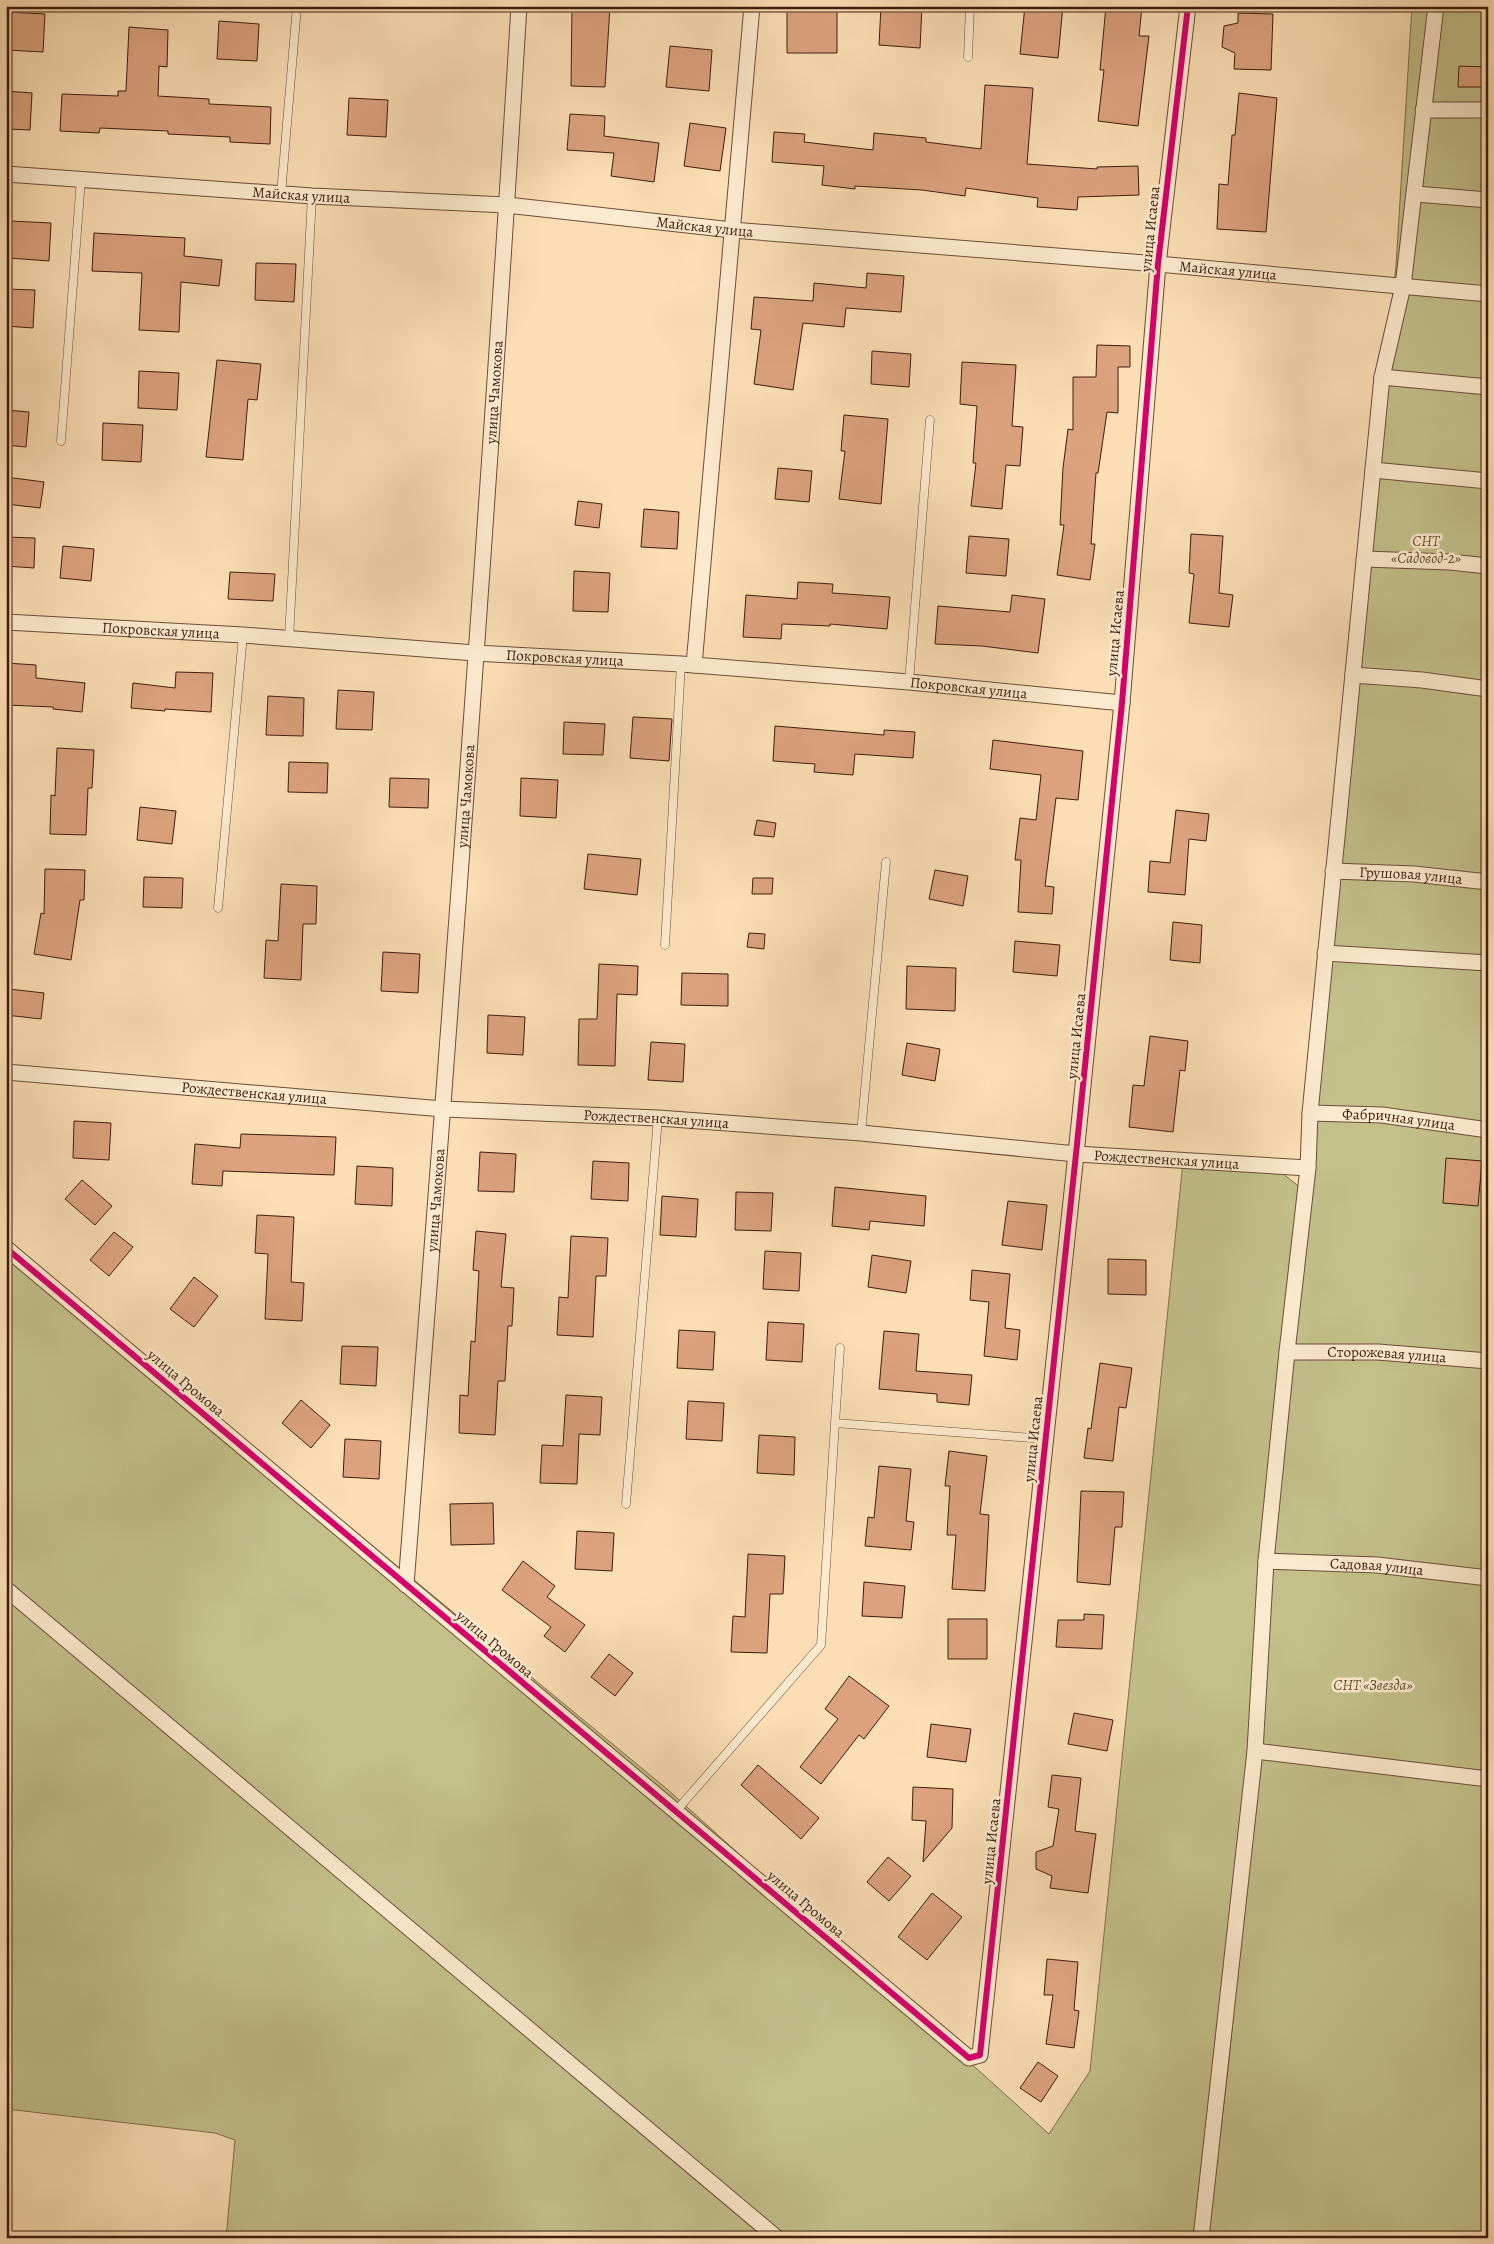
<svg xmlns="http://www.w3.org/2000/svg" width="1494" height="2244" font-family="Alegreya,serif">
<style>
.green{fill:#c3c08a;stroke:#806e4c}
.building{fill:#dca27e;stroke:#3e1c0e}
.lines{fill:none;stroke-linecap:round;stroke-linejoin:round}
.lane-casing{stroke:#6d4c38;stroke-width:9}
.street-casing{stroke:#6d4c38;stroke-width:17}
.lane{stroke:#fceace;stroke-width:8}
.street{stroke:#fceace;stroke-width:15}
.cycleway-casing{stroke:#fceace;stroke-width:9}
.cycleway{stroke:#d6006c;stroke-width:6}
.labels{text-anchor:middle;stroke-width:5;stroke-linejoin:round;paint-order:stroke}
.street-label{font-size:15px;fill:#3e1c0e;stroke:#fceace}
.park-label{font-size:15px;font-style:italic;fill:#664d33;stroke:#fceace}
</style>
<rect width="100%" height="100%" fill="#fbdeb4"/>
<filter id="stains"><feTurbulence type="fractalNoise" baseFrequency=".004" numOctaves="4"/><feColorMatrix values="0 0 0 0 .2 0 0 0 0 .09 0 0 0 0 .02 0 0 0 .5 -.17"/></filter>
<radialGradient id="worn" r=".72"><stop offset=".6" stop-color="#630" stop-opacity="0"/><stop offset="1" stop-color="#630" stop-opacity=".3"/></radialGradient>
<path class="green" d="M1412,6H1488V2238H1208L1229,2060L1246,1872L1196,2238H723L720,2235L718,2238H226L235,2140L215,2133L6,2109V1243L667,1789L1049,2134L1090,2071L1183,1162L1282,1173L1302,1189L1358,604L1396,266Z"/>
<path class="building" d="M572,6H610L605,87L571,86Z
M881,6H922L920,48L879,45Z
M1025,6H1063L1058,58L1020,54Z
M1106,6H1142L1139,36H1149L1138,126L1098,121L1104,70H1100Z
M787,11H837V53H787Z
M6,12L45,14L43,52L6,50Z
M1238,13L1273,14L1271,70L1234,69L1235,53L1222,47L1224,26L1238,23Z
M219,21L259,24L257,61L217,59Z
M129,27L168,30L167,67L159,66L158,96L209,99V104L271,107L270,144L230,142V137L168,134V131L100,128L99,133L60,131L62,94L118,96V91H126Z
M670,46L712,50L709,91L666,87Z
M1459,66L1486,67V87H1458Z
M985,85L1033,88L1027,164L1097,169V167L1138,166L1139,195L1078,197L1077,210L1037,207L1038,198L966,188L965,196L922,190L855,186V189L822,185L824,166L772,162L774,132L805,134L804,142L873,150L874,133L926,138V142L981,149Z
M6,91L32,93L30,130L6,129Z
M1239,93L1277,98L1266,232L1217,229L1219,184L1228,185L1232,135H1235Z
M349,98L388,100L386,137L347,135Z
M570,114L605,116L604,136L659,143L654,182L611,176L614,153L567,150Z
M690,123L726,128L720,171L684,166Z
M11,221L51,223L49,261L9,258Z
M94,233L185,238L184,256L222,260L219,286L181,282L179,332L139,330L142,273L92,271Z
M256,263L296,264L294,302L255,300Z
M867,273L904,276L901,312L846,308L844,327L803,323L793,390L754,384L761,330L751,329L754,297L813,301L814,283L866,288Z
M6,289L35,290L33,328L6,326Z
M1097,345L1130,346V367H1118V413L1107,412L1098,473H1096L1091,544H1095L1090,580L1057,575L1064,525H1060L1063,468L1068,429L1073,430V377H1096Z
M872,351L911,354L909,387L871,384Z
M217,360L261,364L257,400L248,399L243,460L206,457Z
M962,362L1016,365L1012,426L1023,427L1020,466L1006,465L1002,509L971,506L976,463H973L977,406L960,404Z
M139,371L179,373L177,410L138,408Z
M6,410L29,412L26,447L6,445Z
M844,415L888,419L881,504L839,499L845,451H841Z
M103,423L143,425L141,462L102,460Z
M778,468L812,471L809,502L775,499Z
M6,477L44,482L40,508L6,504Z
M578,501L602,504L599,528L575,525Z
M644,509L679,512L677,549L641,547Z
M1191,534L1223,536L1219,593L1233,595L1229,627L1189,623L1194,574L1189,573Z
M969,536L1009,539L1006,576L966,573Z
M6,537L35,538L34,568L6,566Z
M63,546L94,549L91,581L60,578Z
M574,571L610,573L608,612L573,611Z
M230,572L275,574L273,601L228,599Z
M798,582L833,584L832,593L890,597L887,629L830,624V626L782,624L781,639L743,637L746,595L797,599Z
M1012,595L1045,599L1038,653L982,646L935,644L938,606L1010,612Z
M6,663L36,665V678L85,683L82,712L53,709V707L6,705Z
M176,672L213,673L211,712L165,709V711L131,708L133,683L175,688Z
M338,690L374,692L372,730L336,729Z
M268,696L304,698L303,736L266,735Z
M633,717L672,719L669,761L630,758Z
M564,722L605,724L603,755L563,754Z
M775,726L884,735V730L915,732L913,758L855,754L853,775L814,772L815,764L773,761Z
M993,740L1083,751L1078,800L1056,798L1045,886L1054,887L1052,914L1018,912L1021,860H1015L1020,818L1036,820L1041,775L990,769Z
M57,748L94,750L92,788H88L86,835L50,834L51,795L55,796Z
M289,762L328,763L327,793L288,792Z
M390,778L429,779L428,808L389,807Z
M521,778L558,780L556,818L520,816Z
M140,807L176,811L172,844L137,840Z
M1176,810L1209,814L1206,841L1189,839L1185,895L1148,892L1150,861L1170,863Z
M757,820L776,823L774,837L754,835Z
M588,854L641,859L637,895L584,889Z
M45,869L85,870L84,900H80L71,960L34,954L41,913L44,914Z
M935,870L968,876L963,906L929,899Z
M144,877L183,878L182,908L143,907Z
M753,878H773L772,894H752Z
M281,884L317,886L316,924H303L301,980L264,978L266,940L278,941Z
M1173,922L1202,925L1200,963L1170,960Z
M749,933L765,934L764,949L747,947Z
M1015,941L1060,945L1057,976L1013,972Z
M383,952L420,954L418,993L381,991Z
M599,964L638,966L637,995L617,994L615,1066L578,1065L579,1019H597Z
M907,966L956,968L955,1011L906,1009Z
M682,973L728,974V1006L681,1005Z
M9,989L44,993L41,1019L6,1015Z
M488,1015L525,1017L523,1055L487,1053Z
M1150,1036L1188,1041L1185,1071L1180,1070L1173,1132L1129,1127L1133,1085L1144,1086Z
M651,1042L685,1044L683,1082L648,1080Z
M907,1043L940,1049L935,1081L902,1075Z
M74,1121L111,1123L109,1160L73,1158Z
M241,1134L336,1137L334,1175L223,1171L222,1186L192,1184L195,1144L240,1148Z
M480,1152L516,1154L514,1192L478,1191Z
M1446,1158L1482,1161L1478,1206L1443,1203Z
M593,1161L629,1163L628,1201L591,1199Z
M357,1166L393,1168L392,1206L355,1204Z
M82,1180L112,1206L95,1225L65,1199Z
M835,1187L926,1196L924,1226L870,1221L869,1230L832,1226Z
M736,1192L773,1193L771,1231L735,1230Z
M662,1196L698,1199L696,1237L660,1235Z
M1008,1201L1047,1205L1042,1250L1002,1245Z
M257,1215L294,1217L291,1282L304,1283L302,1321L265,1319L268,1254L255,1253Z
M476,1231L506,1234L501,1287L514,1288L512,1326H508L505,1381H498L495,1435L459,1433L460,1395L468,1396L471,1341L475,1342L479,1271L473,1270Z
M114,1232L133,1247L109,1276L90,1260Z
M571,1236L608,1238L606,1276H596L593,1337L557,1335L559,1297L568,1298Z
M765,1251L801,1253L799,1291L763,1289Z
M872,1255L911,1261L906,1293L868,1287Z
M1108,1259L1146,1260V1295L1108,1294Z
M972,1270L1010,1274L1005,1328L1020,1330L1017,1360L984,1356L989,1302L970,1300Z
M194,1277L218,1296L194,1327L170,1309Z
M768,1322L804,1324L802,1362L766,1360Z
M679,1330L715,1332L713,1370L677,1368Z
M884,1331L919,1334L916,1371L972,1375L969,1405L937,1402V1394L879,1389Z
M342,1346L378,1347L376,1386L340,1384Z
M1100,1363L1132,1368L1126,1408L1119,1407L1113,1461L1084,1458L1088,1428L1091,1429Z
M566,1395L602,1397L600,1435L579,1434L577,1484L540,1483L542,1445L563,1446Z
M301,1400L330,1425L311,1448L282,1423Z
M688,1401L724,1403L722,1441L686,1439Z
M759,1435L795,1437L794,1475L757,1473Z
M345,1439L381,1441L379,1479L343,1477Z
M949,1451L987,1456L980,1514L989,1515L985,1591L952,1589L956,1535H947L950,1486H945Z
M879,1466L911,1469L906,1521L914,1522L911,1550L865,1546L868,1517L874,1518Z
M1081,1491L1124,1492L1122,1527H1115L1110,1585L1077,1582Z
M493,1503L494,1544L451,1545L450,1504Z
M577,1531L614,1533L612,1571L575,1569Z
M748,1554L785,1556L783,1594H770L767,1653L731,1652L733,1616L745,1617Z
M523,1561L555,1586L547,1597L585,1625L565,1652L544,1636L551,1627L502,1590Z
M864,1582L905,1586L902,1618L862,1616Z
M1084,1614L1104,1615L1102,1649L1056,1647L1058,1620H1084Z
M948,1619H987V1659H948Z
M609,1654L633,1673L615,1696L591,1677Z
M849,1676L889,1706L864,1739L859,1735L821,1784L800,1767L838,1719L825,1709Z
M1074,1713L1113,1720L1107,1751L1068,1744Z
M931,1724L971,1729L966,1762L927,1757Z
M758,1765L819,1818L801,1839L741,1785Z
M1052,1775L1081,1778L1075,1831L1096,1834L1088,1893L1050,1888L1052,1876L1036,1869V1852L1053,1846L1059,1809L1048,1807Z
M913,1787L953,1789L952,1828L923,1862L926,1821L912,1820Z
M888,1857L911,1876L889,1901L867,1882Z
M932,1893L962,1917L927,1960L898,1937Z
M1047,1959L1078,1962L1074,2010L1079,2011L1074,2048L1046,2044L1053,1995H1044Z
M1038,2062L1058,2076L1041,2102L1020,2088Z"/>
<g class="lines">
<g class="lane-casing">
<path id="lane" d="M968,57L970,6
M281,194L297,6
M61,441L81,179
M289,639L312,196
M909,682L930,420
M218,908L243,635
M665,945L681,664
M861,1133L886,862
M840,1348L835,1423L1046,1439
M626,1504L658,1118
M676,1811L821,1645L835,1423"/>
</g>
<g class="street-casing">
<g id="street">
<path d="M1423,110H1488"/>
<path id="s1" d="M6,174L312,196L507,205L732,230L1158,264L1488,294"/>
<path d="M1416,194L1488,200"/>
<path d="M1382,377L1488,387"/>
<path d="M1373,470L1488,481"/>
<path d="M1364,559L1450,562L1488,566"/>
<path id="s2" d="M6,622L243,635L475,653L681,664L909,682L1122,703"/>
<path d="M694,665L752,6"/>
<path d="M1353,675L1422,680L1488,689"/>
<path id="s3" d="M1333,871L1414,874L1488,882"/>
<path d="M1325,953L1488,963"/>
<path id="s4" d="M6,1072L443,1109L658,1118L861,1133L1076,1154L1308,1168"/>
<path id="s5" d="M1310,1113L1382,1115L1488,1130"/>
<path d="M6,1248L969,2058L980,2055L1076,1154L1122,703L1158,264L1188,6"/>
<path id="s6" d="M1287,1352H1378L1488,1361"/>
<path id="s7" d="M1266,1561L1377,1565L1488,1578"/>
<path id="s8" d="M406,1585C447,1059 487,533 519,6"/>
<path d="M6,1589L777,2238"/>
<path d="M1255,1751L1488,1779"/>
<path d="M1201,2238L1255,1751L1266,1561L1287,1352L1308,1168L1310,1113L1382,377L1403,286L1436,6"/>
</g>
</g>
<use href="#lane" class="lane"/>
<use href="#street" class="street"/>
<g class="cycleway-casing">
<path id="cycleway" d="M6,1248L969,2058L980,2055L1076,1154L1122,703L1158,264L1188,6"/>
</g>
<use href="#cycleway" class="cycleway"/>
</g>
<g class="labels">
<g class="street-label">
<text dy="5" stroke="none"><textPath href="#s1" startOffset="296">Майская улица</textPath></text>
<text dy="5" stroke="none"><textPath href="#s1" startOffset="701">Майская улица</textPath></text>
<text transform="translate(1150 229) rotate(-84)" y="5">улица Исаева</text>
<text dy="5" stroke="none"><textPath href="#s1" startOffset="1226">Майская улица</textPath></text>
<text dy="5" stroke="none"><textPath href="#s8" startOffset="1196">улица Чамокова</textPath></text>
<text dy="5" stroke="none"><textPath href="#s2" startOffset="155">Покровская улица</textPath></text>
<text transform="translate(1115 633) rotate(-85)" y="5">улица Исаева</text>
<text dy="5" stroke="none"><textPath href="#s2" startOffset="560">Покровская улица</textPath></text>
<text dy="5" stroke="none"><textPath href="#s2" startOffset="965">Покровская улица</textPath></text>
<text dy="5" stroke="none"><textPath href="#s8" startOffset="791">улица Чамокова</textPath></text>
<text dy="5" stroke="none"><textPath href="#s3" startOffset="78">Грушовая улица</textPath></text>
<text transform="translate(1076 1036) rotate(-84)" y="5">улица Исаева</text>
<text dy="5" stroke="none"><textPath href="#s4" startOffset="249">Рождественская улица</textPath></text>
<text dy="5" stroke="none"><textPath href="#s4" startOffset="652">Рождественская улица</textPath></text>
<text dy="5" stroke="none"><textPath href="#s5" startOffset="89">Фабричная улица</textPath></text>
<text dy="5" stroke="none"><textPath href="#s4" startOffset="1164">Рождественская улица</textPath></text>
<text dy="5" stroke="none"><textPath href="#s8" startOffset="386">улица Чамокова</textPath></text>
<text dy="5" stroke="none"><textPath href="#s6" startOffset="100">Сторожевая улица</textPath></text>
<text transform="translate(186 1383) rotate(40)" y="5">улица Громова</text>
<text transform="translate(1033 1439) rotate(-84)" y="5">улица Исаева</text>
<text dy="5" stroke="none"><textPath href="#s7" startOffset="111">Садовая улица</textPath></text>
<text transform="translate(495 1644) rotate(40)" y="5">улица Громова</text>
<text transform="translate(991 1841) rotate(-84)" y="5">улица Исаева</text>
<text transform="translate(806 1904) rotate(40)" y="5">улица Громова</text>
</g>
<g class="park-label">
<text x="1426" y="546">СНТ<tspan x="1426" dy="17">«Садовод-2»</tspan></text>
<text x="1373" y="1690">СНТ «Звезда»</text>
</g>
</g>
<rect width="1494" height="2244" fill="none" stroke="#fbdeb4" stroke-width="25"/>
<rect x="8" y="8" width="1479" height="2229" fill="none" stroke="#3e1c0e" stroke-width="2.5"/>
<rect x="12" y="12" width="1469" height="2219" fill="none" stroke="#3e1c0e"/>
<rect width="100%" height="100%" filter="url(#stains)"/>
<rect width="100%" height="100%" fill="url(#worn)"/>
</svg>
